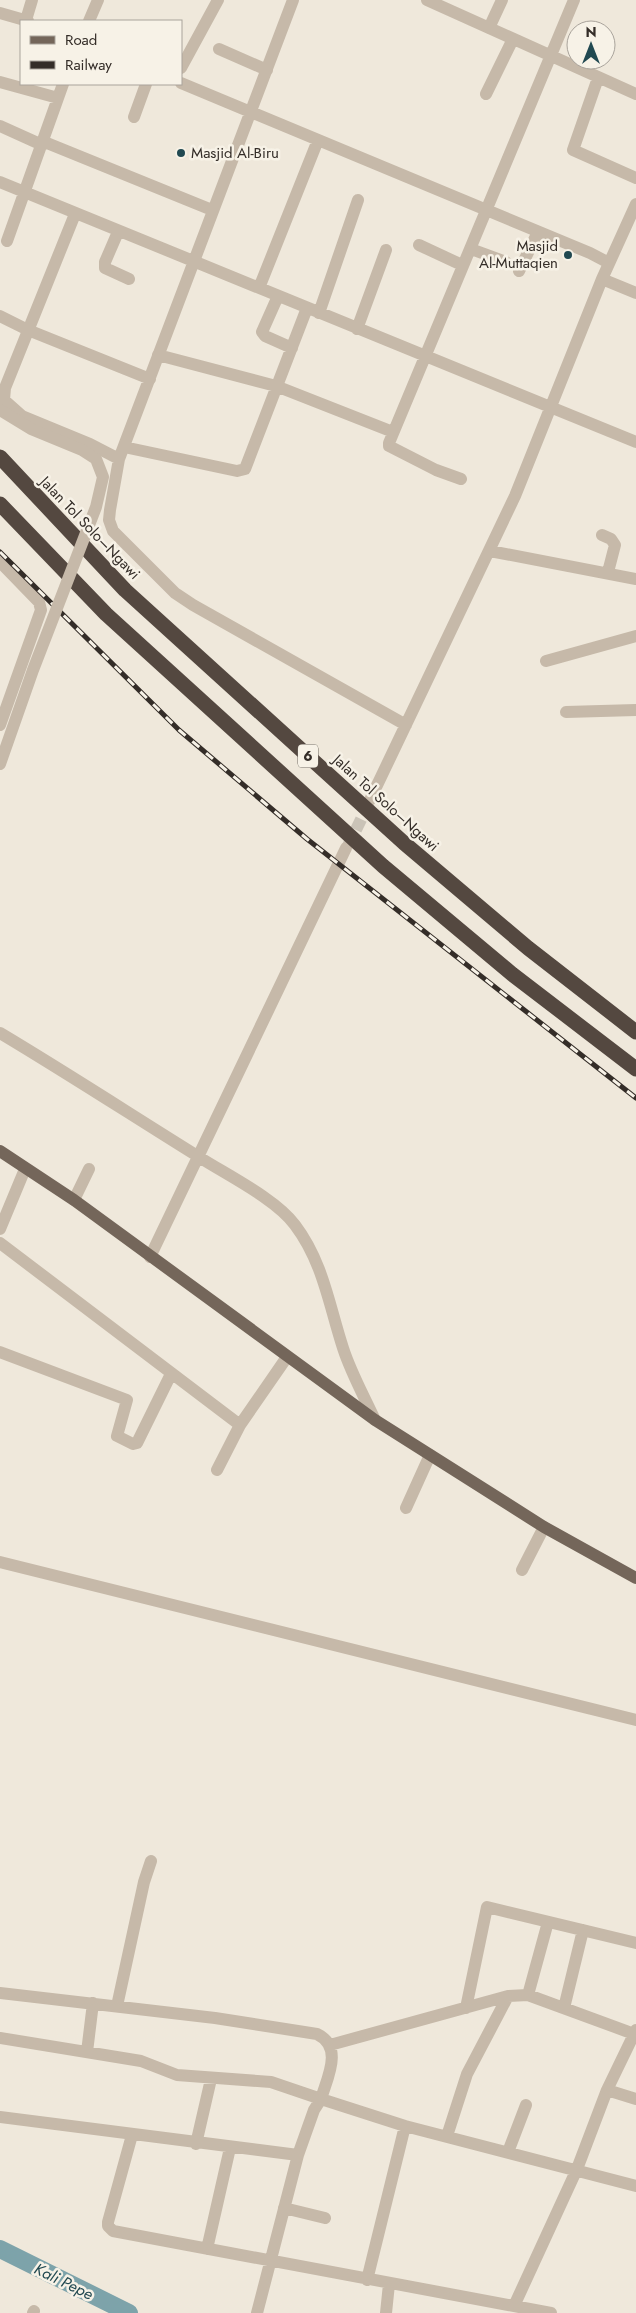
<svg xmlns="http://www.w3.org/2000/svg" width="636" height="2313" font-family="Jost,sans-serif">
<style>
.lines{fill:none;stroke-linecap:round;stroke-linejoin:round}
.river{stroke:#7da3aa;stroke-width:18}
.minor-tunnel{stroke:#cac3b7;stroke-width:12;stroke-dasharray:12 6;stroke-linecap:butt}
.minor{stroke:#c6b9a9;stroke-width:12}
.major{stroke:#74665a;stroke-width:12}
.highway{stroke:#544840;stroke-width:15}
.rail-casing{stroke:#342d28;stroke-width:5}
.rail{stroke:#f7f2e7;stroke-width:3;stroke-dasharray:9;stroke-linecap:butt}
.minor-bridge{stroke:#c6b9a9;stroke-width:12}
.poi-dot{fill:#214951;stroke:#f7f2e7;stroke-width:2}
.labels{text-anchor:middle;stroke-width:5;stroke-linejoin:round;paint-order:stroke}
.shield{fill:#f7f2e7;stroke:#6e6861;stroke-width:1}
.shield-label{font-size:14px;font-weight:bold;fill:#342d28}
.poi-label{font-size:15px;fill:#342d28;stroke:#f7f2e7;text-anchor:start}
.street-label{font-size:15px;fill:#342d28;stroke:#f7f2e7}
.water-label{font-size:16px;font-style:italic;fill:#214951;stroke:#f7f2e7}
</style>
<rect width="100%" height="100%" fill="#efe8db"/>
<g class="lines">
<path class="river" d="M0,2249L129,2313"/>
<path class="minor-tunnel" d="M348,846L370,801"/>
<path class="minor" d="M293,0L119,459L110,510L109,520L113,531L175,593L193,605L406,725
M427,0L636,94
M0,13L28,21
M26,20L32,0
M89,21L98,0
M489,28L502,0
M219,49L267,70
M181,68L218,0
M598,78L573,150L636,178
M0,82L58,98
M181,83L590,253L609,263
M486,94L513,39
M134,117L146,84
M0,126L40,144
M42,141L212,210
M0,182L636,442
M75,214L5,388L4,400L22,416L90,444L119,459
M118,232L105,262V268L129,279
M7,241L63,84
M419,245L462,265
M471,249L506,262
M519,271L538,232
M602,279L636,293
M259,288L318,140
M278,296L262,332L265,336L292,348
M319,313L358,200
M0,316L28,330L150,379
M357,329L386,250
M158,355L276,386L393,432
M124,447L237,471L245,469L307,308
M461,479L436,470L389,446V443L574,0
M602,535L611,539L615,545L608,572
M490,551L636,579
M0,562L39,602L41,610L0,725
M546,661L636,636
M566,712L636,710
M370,800L515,496L602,279L636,204
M0,1033C67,1073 133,1116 199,1157C227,1175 276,1199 295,1225C323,1262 329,1305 343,1348C351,1373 364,1396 375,1420
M74,1200L89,1169
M0,1229L25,1169
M0,1243L240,1425
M150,1257L346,848
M0,1352L127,1400L117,1436L133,1444L137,1443L171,1374
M217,1470L240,1425L287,1357
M406,1508L430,1455
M0,1562L636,1720
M522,1570L544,1527
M0,1993L215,2018L317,2034C344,2047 327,2078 321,2099L405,2126L636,2186
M528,1995L634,2034
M117,2006L144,1882L151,1861
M466,2008L487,1907L636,1943
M564,2008L583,1930
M0,2038L141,2061L177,2075L271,2082L321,2099L314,2110L298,2155L257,2313
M330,2045L508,1996L528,1995L548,1922
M87,2052L93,2003
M607,2090L636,2099
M0,2117L298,2155
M132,2135L108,2222V2226L113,2231L551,2313
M447,2136L467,2074L508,1996
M196,2144L211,2079
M508,2152L526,2105
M284,2208L325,2218
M207,2249L230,2148
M367,2280L405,2126
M514,2306L577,2169L607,2090L636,2030
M33,2313L34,2311
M386,2313L389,2284"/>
<path class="major" d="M0,1151L74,1200L375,1420L544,1527L636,1578"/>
<path class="highway" d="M0,457L125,590L404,843L528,948L636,1032
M0,504L106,614L383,866L512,974L636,1069"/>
<g class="rail-casing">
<path id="rail" d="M0,552L179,730L307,839L636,1098"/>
</g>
<use href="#rail" class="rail"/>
<path class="minor-bridge" d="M0,410L31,429L82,450L96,459L103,477L96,507L33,670L0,764"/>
</g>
<g class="poi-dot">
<circle cx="181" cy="153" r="5"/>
<circle cx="568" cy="255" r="5"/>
</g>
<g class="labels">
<rect class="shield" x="298" y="744.5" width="20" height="23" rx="4"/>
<g class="shield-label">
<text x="308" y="761">6</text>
</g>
<g class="poi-label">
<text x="191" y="158">Masjid Al-Biru</text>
<text x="558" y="251" text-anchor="end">Masjid<tspan x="558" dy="17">Al-Muttaqien</tspan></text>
</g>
<g class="street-label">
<text transform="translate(90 528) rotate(46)" y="5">Jalan Tol Solo–Ngawi</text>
<text transform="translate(386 803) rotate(42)" y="5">Jalan Tol Solo–Ngawi</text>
</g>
<g class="water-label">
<text transform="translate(64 2281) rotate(26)" y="6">Kali Pepe</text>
</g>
</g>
<rect x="20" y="20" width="162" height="65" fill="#f7f2e7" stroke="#a9a39b"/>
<rect x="30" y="36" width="25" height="8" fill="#74665a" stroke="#a9a39b"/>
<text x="65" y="45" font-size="15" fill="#342d28">Road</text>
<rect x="30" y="61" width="25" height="8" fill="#342d28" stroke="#a9a39b"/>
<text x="65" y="70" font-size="15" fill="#342d28">Railway</text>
<g transform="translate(591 45)"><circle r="24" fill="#f7f2e7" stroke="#a9a39b"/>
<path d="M0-4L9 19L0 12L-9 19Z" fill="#214951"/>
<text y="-8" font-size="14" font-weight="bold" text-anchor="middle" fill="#342d28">N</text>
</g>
</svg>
